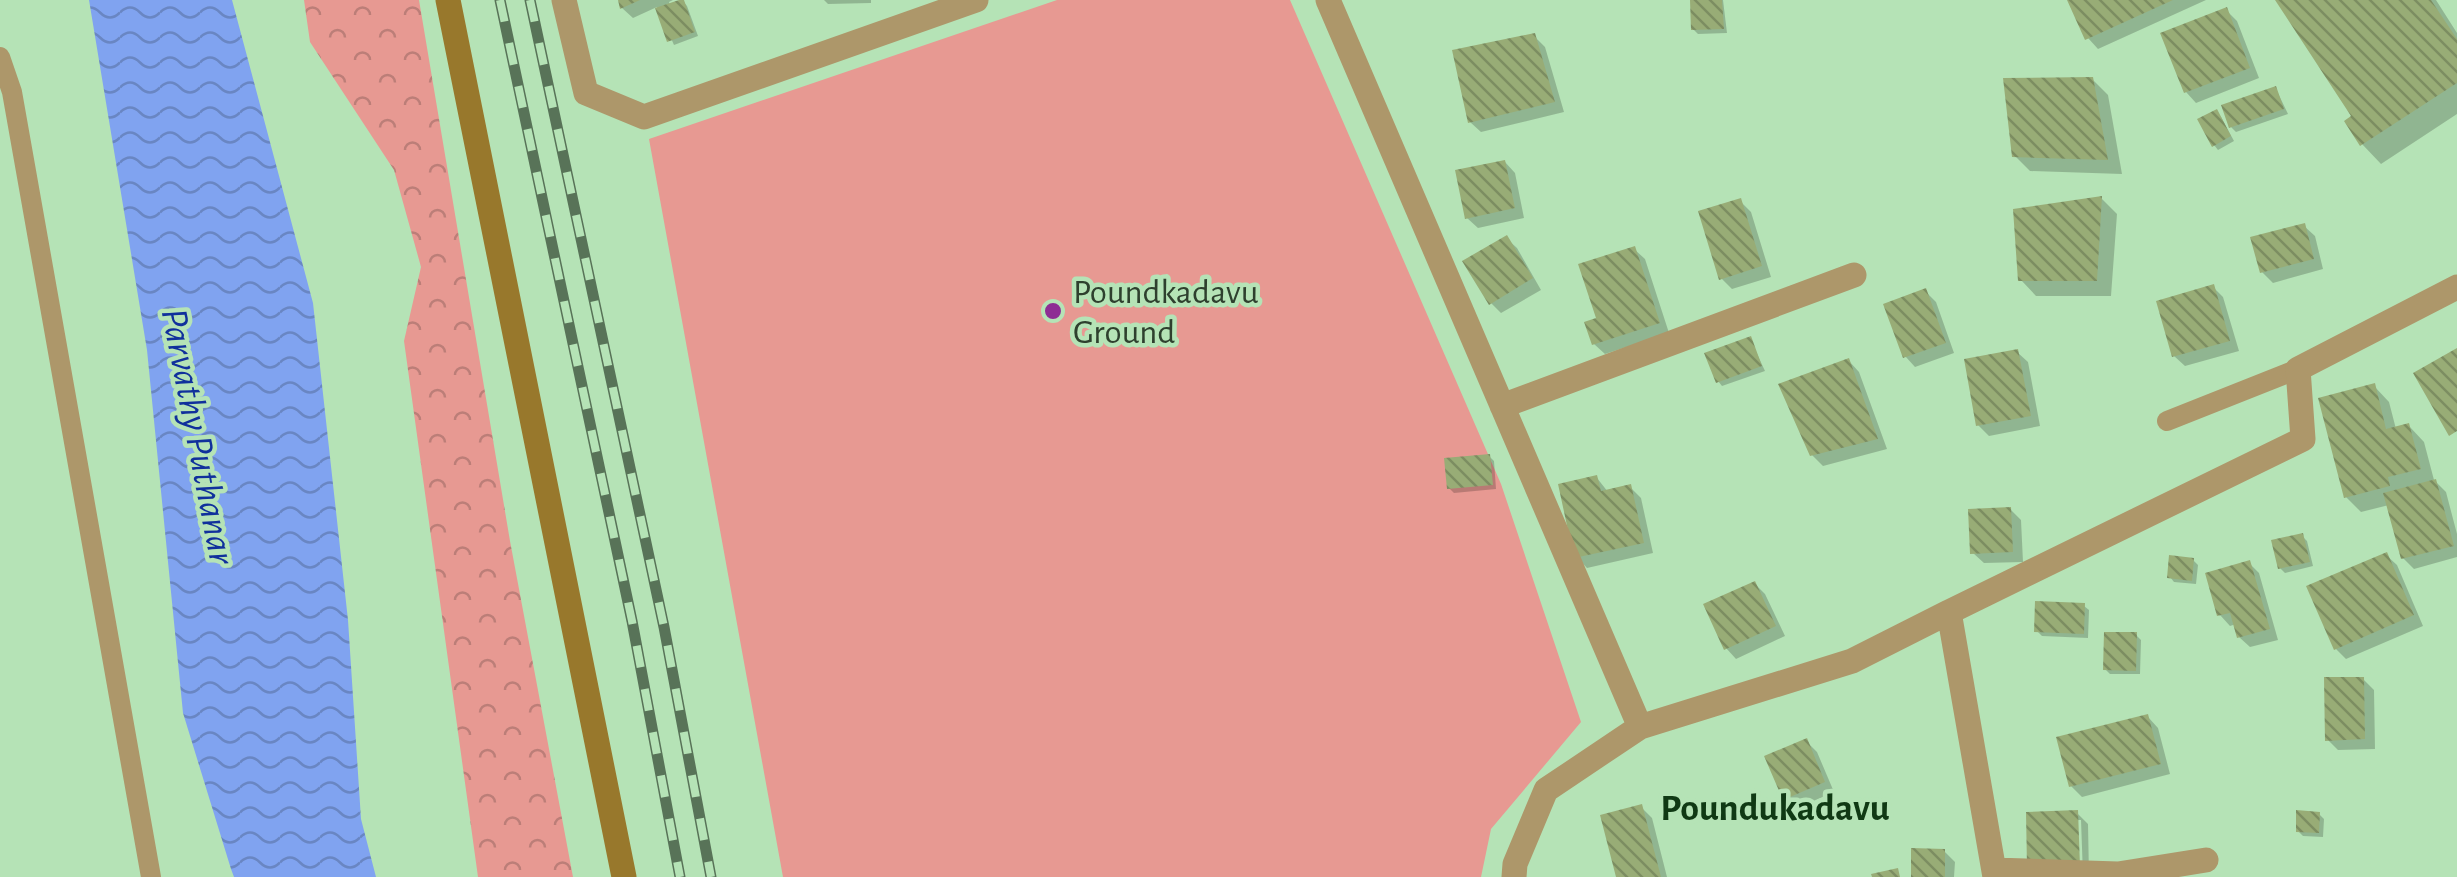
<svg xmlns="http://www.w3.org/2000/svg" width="2457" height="877" font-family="'Alegreya Sans',sans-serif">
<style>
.forest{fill:url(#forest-crowns)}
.garden{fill:#e79992}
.water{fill:url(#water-waves)}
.shadow{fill:#0003}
.building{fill:url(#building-back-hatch)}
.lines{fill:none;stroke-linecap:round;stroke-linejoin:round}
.lane{stroke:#ad976a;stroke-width:20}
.street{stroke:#ad976a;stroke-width:25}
.secondary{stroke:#98782c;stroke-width:25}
.rail-casing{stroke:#587358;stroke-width:11}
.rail{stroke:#b5e3b6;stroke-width:8;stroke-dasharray:22;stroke-linecap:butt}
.poi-dot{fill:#8e2c94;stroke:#b5e3b6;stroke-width:4}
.labels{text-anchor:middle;stroke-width:9;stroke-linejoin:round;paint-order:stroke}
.poi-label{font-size:35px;fill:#2e402e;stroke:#b5e3b6;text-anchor:start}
.water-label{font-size:38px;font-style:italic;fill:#10309c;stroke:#b5e3b6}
.neighbourhood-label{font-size:38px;font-weight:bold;fill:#103914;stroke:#b5e3b6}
</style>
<defs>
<pattern id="forest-crowns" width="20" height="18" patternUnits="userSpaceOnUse" patternTransform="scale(2.5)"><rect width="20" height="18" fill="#e79992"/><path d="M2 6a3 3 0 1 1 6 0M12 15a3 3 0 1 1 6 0" fill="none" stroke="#bc7e78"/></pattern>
<pattern id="water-waves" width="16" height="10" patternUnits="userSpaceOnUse" patternTransform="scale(2.5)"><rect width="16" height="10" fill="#80a3f0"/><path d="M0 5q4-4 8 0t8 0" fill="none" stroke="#6986c3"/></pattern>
<pattern id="building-back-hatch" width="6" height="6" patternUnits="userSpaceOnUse" patternTransform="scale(2.5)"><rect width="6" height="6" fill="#98ac76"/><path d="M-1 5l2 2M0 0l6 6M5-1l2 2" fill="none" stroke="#7c8d61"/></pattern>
</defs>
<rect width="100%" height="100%" fill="#b5e3b6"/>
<path class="forest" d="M304,0H419L510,541L573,877H478L404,341L421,267L394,170L310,42Z"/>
<path class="garden" d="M1057,0H1290L1501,484L1581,722L1491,829L1481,877H783L649,139Z"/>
<path class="water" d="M89,0H232L313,303L348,620L361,819L376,877H234L231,869L183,713L147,350Z"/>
<path class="shadow" d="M620,0H673L669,2L670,6L683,1L687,6L698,36L674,45L657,7L633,18L622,8Z
M824,0H871V3L828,4Z
M1692,0H1723L1727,33L1698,34L1693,29Z
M2070,0H2206L2098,49L2088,38Z
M2278,0H2436L2457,33V114L2381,164L2362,144L2354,117Z
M2226,10L2237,21L2259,78L2196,103L2186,92Z
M1534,36L1545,47L1564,112L1481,132L1470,122Z
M2092,79L2108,95L2122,174L2030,171L2014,155Z
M2276,89L2288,114L2236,132L2231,127Z
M2221,117L2234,141L2218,150L2214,145Z
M1505,162L1515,173L1524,218L1478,228L1467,218Z
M2101,198L2117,214L2111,296H2036L2021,280Z
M1740,201L1751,212L1771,277L1732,289L1721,278Z
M2304,226L2315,236L2323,269L2273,283L2262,272Z
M1506,238L1517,248L1541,290L1501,313L1491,303Z
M1634,249L1645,259L1669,333L1605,354L1594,344L1599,319Z
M2213,287L2223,297L2239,351L2185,366L2174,356Z
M1925,291L1936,302L1954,353L1915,367L1905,356Z
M1750,339L1765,371L1722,386L1718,381Z
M2017,352L2028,362L2040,426L1989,436L1978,425Z
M1849,361L1859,372L1887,449L1823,466L1812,455Z
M2374,386L2389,402L2396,429L2409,426L2424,442L2434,480L2446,492L2457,534V557L2414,569L2403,558L2389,505L2361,512L2346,497Z
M1489,456L1494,461L1496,489L1454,493L1449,488Z
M1597,478L1608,492L1630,487L1641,498L1653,553L1587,568L1577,557Z
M2010,509L2021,520L2023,562L1984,563L1973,553Z
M2302,536L2307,541L2313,566L2285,573L2280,568Z
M2386,555L2397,565L2423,626L2346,659L2336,649Z
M2193,560L2198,565L2196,584L2174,582L2170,577Z
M2249,563L2259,573L2278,640L2250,647L2239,637L2236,624L2230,626L2220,615Z
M1755,584L1765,594L1785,636L1736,659L1726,648Z
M2084,606L2089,610L2088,638L2042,636L2037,631Z
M2136,635L2141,640L2140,674H2110L2105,669Z
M2363,679L2374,690L2375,749L2338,750L2327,739Z
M2148,717L2158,728L2170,774L2082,797L2071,786Z
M1806,741L1817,752L1834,792L1795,809L1785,798Z
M1641,807L1652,818L1667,877H1618Z
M2077,813L2088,824L2089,876H2083L2081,820H2076Z
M2319,814L2324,819L2323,837L2303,836L2298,831Z
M1944,851L1955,862L1954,877H1913Z"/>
<path class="building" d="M618,0H640L620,9Z
M679,0H684L695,32L667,42L655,8Z
M1690,0H1722L1724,29L1691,30Z
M2067,0H2173L2085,40Z
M2275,0H2431L2457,39V83L2360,146L2344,121L2351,116Z
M2227,7L2250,68L2184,93L2160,33Z
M1535,33L1555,102L1468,123L1452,50Z
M2093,77L2108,160L2012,157L2003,78Z
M2276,86L2284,109L2229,128L2221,105Z
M2217,109L2231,136L2212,147L2197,119Z
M1505,160L1515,208L1465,219L1455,170Z
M2102,196L2097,281H2018L2013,209Z
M1741,198L1762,266L1719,280L1698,211Z
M2305,223L2314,259L2260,273L2250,237Z
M1507,235L1533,278L1489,305L1462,261Z
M1635,246L1660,323L1592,345L1584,322L1596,318L1578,264Z
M2214,284L2230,341L2172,357L2156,301Z
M1926,288L1946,343L1903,358L1883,304Z
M1751,336L1762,366L1716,383L1704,353Z
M2457,348V431L2449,436L2413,373Z
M2018,349L2031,416L1976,426L1964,359Z
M1849,358L1878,439L1810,456L1778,384Z
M2375,383L2386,429L2409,423L2421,469L2388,477L2390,486L2344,498L2318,398Z
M1490,454L1493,485L1447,489L1444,458Z
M1597,475L1601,491L1631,484L1644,543L1574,558L1558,484Z
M2436,479L2454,546L2401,559L2383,493Z
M2011,507L2013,552L1970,554L1968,509Z
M2303,533L2310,562L2278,569L2271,540Z
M2387,552L2414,615L2334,650L2306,586Z
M2169,555L2194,558L2192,581L2167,578Z
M2250,560L2270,629L2237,638L2230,613L2217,616L2205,573Z
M1755,581L1776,626L1724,650L1703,604Z
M2035,601L2085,603L2084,634L2034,632Z
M2104,632H2137L2136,671L2103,670Z
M2324,677H2364L2365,739L2325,741Z
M2148,714L2161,764L2069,787L2056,737Z
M1807,738L1825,782L1783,800L1764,756Z
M1642,804L1661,877H1616L1600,815Z
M2078,810L2080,867L2027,868L2026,812Z
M2296,810L2320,812L2319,833L2296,832Z
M1911,848L1945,849V877H1911Z
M1898,868L1900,877H1872L1871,874Z"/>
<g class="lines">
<path class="lane" d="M0,57L12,92L151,877
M2167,421L2298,369"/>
<path class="street" d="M564,0L586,93L644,117L976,0
M1328,0L1640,727L1852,661L1949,612L1995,877
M1502,406L1854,275
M1949,612L2303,439L2298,369L2457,287
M1994,870L2118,874L2206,860
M1514,877L1515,864L1546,790L1640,727"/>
<path class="secondary" d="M448,0L624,877"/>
<g class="rail-casing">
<path id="rail" d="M500,0L632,621L680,877
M530,0L664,627L711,877"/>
</g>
<use href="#rail" class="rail"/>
</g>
<circle class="poi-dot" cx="1053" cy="311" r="10"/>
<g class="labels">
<g class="poi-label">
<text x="1073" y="303">Poundkadavu<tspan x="1073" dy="40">Ground</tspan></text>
</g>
<g class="water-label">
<text transform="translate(199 436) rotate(79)" y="13">Parvathy Puthanar</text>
</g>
<g class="neighbourhood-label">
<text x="1775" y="820">Poundukadavu</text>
</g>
</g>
</svg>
